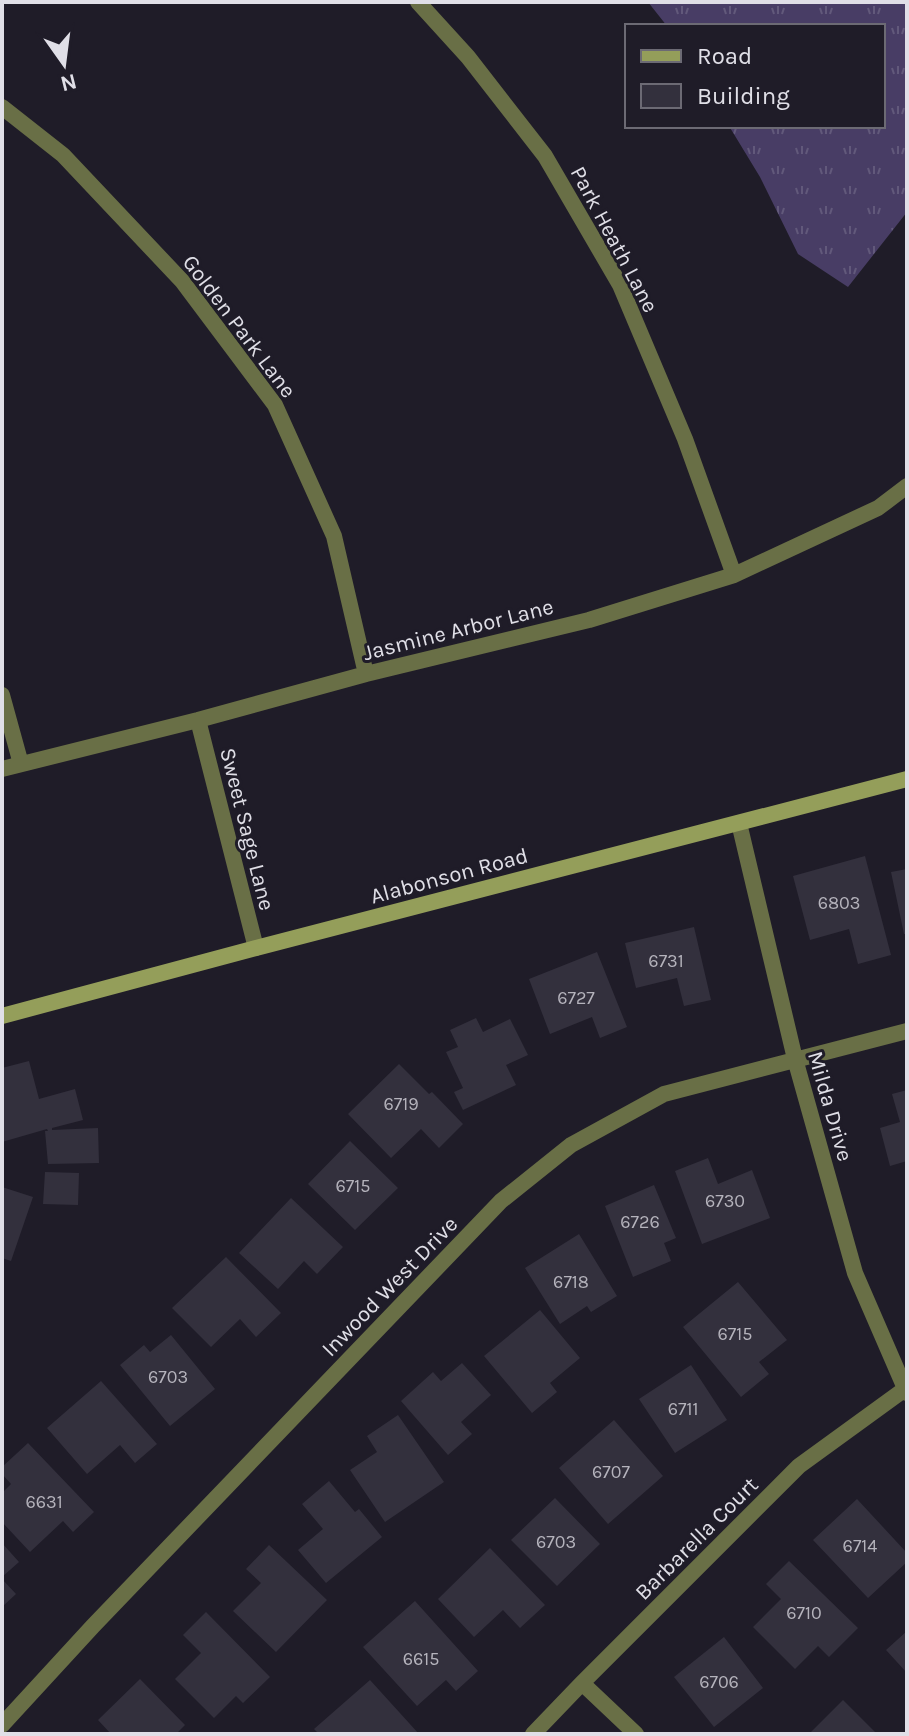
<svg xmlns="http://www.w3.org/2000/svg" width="909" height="1736" font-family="Karla,sans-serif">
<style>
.grass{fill:url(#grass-tufts)}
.building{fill:#33303d}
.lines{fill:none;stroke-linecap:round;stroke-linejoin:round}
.street{stroke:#696f46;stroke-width:16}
.secondary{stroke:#949e5a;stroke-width:16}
.labels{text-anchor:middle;stroke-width:6;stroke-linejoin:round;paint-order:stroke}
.number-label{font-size:18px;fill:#b5b3bc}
.street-label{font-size:22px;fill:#e0dfe7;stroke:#1f1c28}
</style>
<defs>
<pattern id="grass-tufts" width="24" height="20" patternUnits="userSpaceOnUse" patternTransform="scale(2)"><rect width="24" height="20" fill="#483d65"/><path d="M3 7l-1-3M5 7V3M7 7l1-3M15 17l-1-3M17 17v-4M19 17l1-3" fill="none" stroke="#62597b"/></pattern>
</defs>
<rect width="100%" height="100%" fill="#1f1c28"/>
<path class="grass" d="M648,2H907V212L848,287L798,254L760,177L729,126H883V26H667Z"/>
<path class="building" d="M865,856L891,955L858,964L849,929L810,940L793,876Z
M907,869V934H904L891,872Z
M694,927L711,1000L684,1006L677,978L636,988L625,943Z
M597,952L627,1027L600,1038L592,1017L550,1034L529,979Z
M476,1018L483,1032L510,1019L528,1055L506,1065L516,1085L463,1110L454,1092L463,1088L446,1052L458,1047L450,1030Z
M29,1061L39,1099L75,1089L83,1120L52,1128V1130L98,1128L99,1163L48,1164L45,1131H48L47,1129L2,1142V1068Z
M399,1064L429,1094L432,1092L463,1124L439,1148L421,1129L391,1158L348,1114Z
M907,1090V1161L890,1166L880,1128L900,1122L892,1094Z
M350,1141L398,1188L355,1230L308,1184Z
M708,1158L718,1184L752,1170L770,1218L702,1244L675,1171Z
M45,1172L79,1173L78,1205L43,1204Z
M654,1185L676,1238L664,1243L671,1261L633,1277L605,1206Z
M2,1187L33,1197L11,1261L2,1258Z
M291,1198L343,1247L317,1274L304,1261L278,1289L239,1253Z
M579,1234L617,1296L591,1312L587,1306L560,1324L525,1268Z
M226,1257L281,1313L256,1337L240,1319L211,1347L172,1308Z
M738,1282L787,1340L759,1362L769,1374L741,1397L683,1327Z
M540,1310L580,1358L550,1383L557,1392L532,1413L484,1356Z
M171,1335L215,1389L170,1426L120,1365L144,1345L150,1352Z
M462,1363L491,1395L461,1422L472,1434L448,1455L401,1401L433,1372L441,1381Z
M691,1365L727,1420L675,1453L639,1399Z
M101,1381L157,1444L135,1463L120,1445L87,1474L47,1428Z
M398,1415L444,1482L385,1522L350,1470L377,1452L367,1436Z
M614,1420L663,1476L608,1524L559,1468Z
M28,1443L94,1512L73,1532L63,1521L30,1552L2,1522V1493L11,1484L2,1474V1467Z
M329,1481L355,1512L359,1509L382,1537L326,1583L298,1550L323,1529L302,1504Z
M555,1498L600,1544L557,1586L511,1540Z
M857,1499L907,1553V1562L868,1598L813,1540Z
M2,1543L19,1562L2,1577Z
M269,1545L327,1600L276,1652L233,1611L261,1583L246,1569Z
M490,1548L545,1605L520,1628L503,1610L474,1637L438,1599Z
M789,1561L858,1628L829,1657L818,1646L795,1669L753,1627L781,1599L766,1584Z
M2,1579L16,1594L2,1607Z
M415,1601L478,1671L456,1691L446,1680L417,1706L363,1647Z
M206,1612L270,1677L243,1703L236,1696L214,1718L175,1679L201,1653L183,1635Z
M907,1631V1673L886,1650Z
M724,1637L763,1688L714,1727L674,1677Z
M140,1679L185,1725L176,1734H111L98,1720Z
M370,1680L419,1734H319L314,1729Z
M843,1700L877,1734H809Z"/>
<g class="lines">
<path class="street" d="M418,2L468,57L545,156L620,285L685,439L734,575
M2,107L63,155L182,281L275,405L334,536L366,674
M2,695L21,764
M198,720L256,948
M2,769L198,720L366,674L589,620L734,575L878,508L907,486
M739,823L795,1059L855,1273L907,1393
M582,1683L636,1734
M2,1725L93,1626L501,1201L571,1145L664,1094L907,1031
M533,1734L582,1683L799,1466L905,1389"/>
<path class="secondary" d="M2,1016L256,948L907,779"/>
</g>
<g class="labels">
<g class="number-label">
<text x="839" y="909">6803</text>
<text x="666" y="967">6731</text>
<text x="576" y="1004">6727</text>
<text x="401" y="1110">6719</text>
<text x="353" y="1192">6715</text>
<text x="725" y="1207">6730</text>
<text x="640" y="1228">6726</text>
<text x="571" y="1288">6718</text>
<text x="735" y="1340">6715</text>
<text x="168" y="1383">6703</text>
<text x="683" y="1415">6711</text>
<text x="611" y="1478">6707</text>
<text x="44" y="1508">6631</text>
<text x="556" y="1548">6703</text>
<text x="860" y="1552">6714</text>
<text x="804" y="1619">6710</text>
<text x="421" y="1665">6615</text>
<text x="719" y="1688">6706</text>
</g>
<g class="street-label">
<text transform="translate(615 239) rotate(62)" y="8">Park Heath Lane</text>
<text transform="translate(240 326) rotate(53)" y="8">Golden Park Lane</text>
<text transform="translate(458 629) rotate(-14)" y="8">Jasmine Arbor Lane</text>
<text transform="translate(248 829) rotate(76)" y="8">Sweet Sage Lane</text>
<text transform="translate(449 875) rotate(-15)" y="8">Alabonson Road</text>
<text transform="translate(831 1106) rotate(74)" y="8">Milda Drive</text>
<text transform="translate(389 1286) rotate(-46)" y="8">Inwood West Drive</text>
<text transform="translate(696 1538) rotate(-45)" y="8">Barbarella Court</text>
</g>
</g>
<rect width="909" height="1736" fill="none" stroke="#e0dfe7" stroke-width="8"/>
<rect x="625" y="24" width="260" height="104" fill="#1f1c28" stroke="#6c6a74" stroke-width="2"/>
<rect x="641" y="50" width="40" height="12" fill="#949e5a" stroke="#6c6a74" stroke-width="2"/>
<text x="697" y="64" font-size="24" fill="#e0dfe7">Road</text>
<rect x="641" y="84" width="40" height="24" fill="#33303d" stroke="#6c6a74" stroke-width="2"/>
<text x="697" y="104" font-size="24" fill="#e0dfe7">Building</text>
<g transform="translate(64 64) rotate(166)" stroke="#1f1c28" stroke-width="6" paint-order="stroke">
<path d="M0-6L14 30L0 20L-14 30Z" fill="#e0dfe7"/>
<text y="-12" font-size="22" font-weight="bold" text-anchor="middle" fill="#e0dfe7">N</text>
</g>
</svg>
